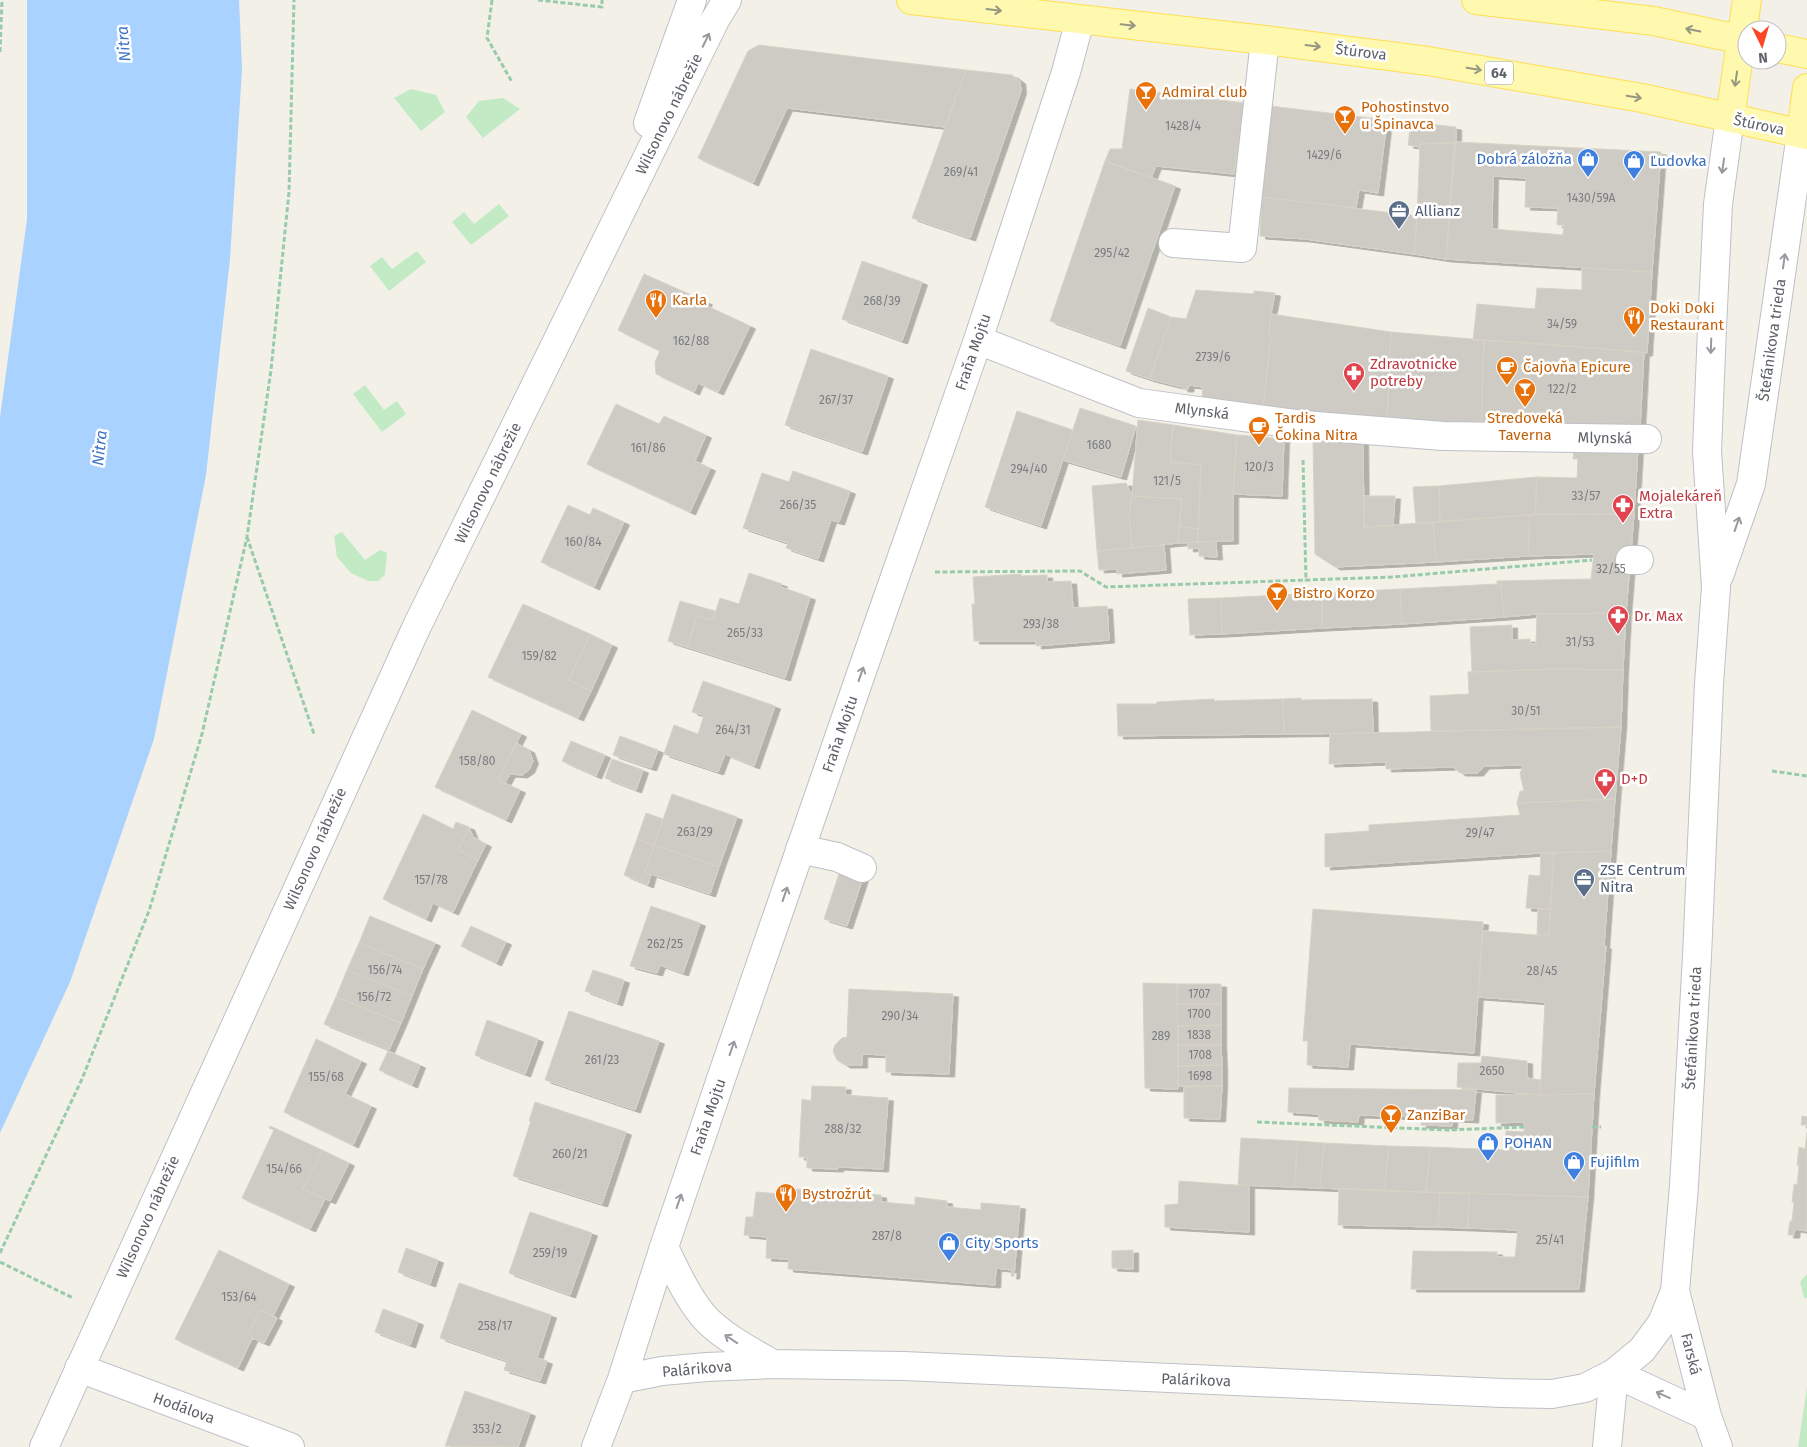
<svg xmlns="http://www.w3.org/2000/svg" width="1807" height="1447" font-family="'Fira Sans',sans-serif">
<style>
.green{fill:#c2ebc5}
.water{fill:#aad2ff}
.building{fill:#cdcbc4;stroke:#d7d3c4;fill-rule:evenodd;filter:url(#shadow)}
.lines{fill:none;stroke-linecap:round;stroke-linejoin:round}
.minor-casing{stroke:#bec0c7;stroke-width:30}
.major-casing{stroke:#ffdf53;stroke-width:30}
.path{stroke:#98cbab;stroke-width:3;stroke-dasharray:5 2.5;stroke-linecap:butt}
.minor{stroke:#fff;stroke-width:28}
.major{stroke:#fff9af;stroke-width:28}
.oneway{stroke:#969782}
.oneway2{stroke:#96999e}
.labels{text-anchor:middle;stroke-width:5;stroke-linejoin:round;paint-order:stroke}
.number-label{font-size:12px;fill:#7a7c80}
.shield{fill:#fff;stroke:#8e9196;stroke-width:1}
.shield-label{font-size:14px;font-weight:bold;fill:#5e6269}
.street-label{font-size:15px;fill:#5e6269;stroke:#fff}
.food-label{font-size:15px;fill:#c56008;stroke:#fff;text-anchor:start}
.shop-label{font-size:15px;fill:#366cbe;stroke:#fff;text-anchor:start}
.service-label{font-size:15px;fill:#4e5e75;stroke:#fff;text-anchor:start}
.health-label{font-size:15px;fill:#be3a42;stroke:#fff;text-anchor:start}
.water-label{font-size:16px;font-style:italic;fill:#3c73c7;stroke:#fff}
</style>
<defs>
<filter id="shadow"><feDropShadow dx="5.5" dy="3" stdDeviation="0" flood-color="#0004"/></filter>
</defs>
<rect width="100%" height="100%" fill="#f2f0e7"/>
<path class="green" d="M411,89L436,95L445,112L421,131L394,98Z
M503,98L520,109L483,138L466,117L479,101Z
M499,204L509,216L471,245L452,222L464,212L474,224Z
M417,251L426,262L389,291L370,266L382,257L392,269Z
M365,385L384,410L397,401L406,414L382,432L353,394Z
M342,532L365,560L380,550L387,553L385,575L378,581H368L351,573L337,557L334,536Z
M1807,1274V1298H1804L1800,1282Z
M1807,1387V1447H1798Z"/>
<path class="water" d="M27,0H239L242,69L230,259L206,475L154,739L70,982L0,1133V417L27,219Z"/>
<path class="building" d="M759,45L889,61L966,70L945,127L787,108L753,183L698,158L748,51Z
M966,70L1012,75L1020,81L1021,91L970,238L912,218Z
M1130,89L1244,103L1234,174L1156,166L1151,178L1105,161L1110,149H1122Z
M1270,106L1387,120L1378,193L1359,190L1356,208L1262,197Z
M1411,122L1456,127V142L1420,144V147L1408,145Z
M1456,142L1661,152L1652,272L1446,259ZM1493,176L1526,178L1525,207L1558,208L1557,225H1564L1563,235L1492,229Z
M1454,143L1446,259L1414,254L1417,216L1420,144Z
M1105,161L1175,186L1120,346L1050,321Z
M1262,197L1417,216L1414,254L1305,239L1260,236Z
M862,261L922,282L902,341L842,319Z
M1582,268L1652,272L1647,353L1558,345L1473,340L1477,304L1535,309L1537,288L1582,290Z
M644,274L707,302L705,305L750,326L718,392L698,383L694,392L656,374L655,362L660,351L618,330Z
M1196,290L1254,294V291L1275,293L1271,314L1269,335H1271L1263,409L1202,397L1203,387L1189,385L1188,389H1183L1182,387L1150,379L1171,317L1186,319Z
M1148,308L1171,317L1150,379L1126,371Z
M1271,314L1391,332L1387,419L1263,409L1271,335H1269Z
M1391,332L1484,340L1481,426L1387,419Z
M1484,340L1644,352L1640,429L1481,426Z
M811,349L888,376L862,452L785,425Z
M616,404L659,424L664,416L706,435L695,461L710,468L690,512L587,464Z
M1080,408L1136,426L1121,477L1063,460Z
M1017,411L1073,430L1041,526L985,507Z
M1138,420L1173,425L1170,462L1201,465L1198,529L1179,526L1182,499L1132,496Z
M1173,425L1237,435L1233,494V541L1198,542L1201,465L1170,462Z
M1237,435L1284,439L1282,496L1233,494Z
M1313,440L1363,441L1364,527L1433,522L1436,562L1335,567L1315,554Z
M1574,447L1638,448L1634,514H1535L1537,477L1577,478L1578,459H1573Z
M793,471L850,491L839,522L831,520L818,559L786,548L788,543L743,528L762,473L789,482Z
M1537,477L1535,514L1440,522L1439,486Z
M1126,483L1132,496L1129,516L1132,548L1097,551L1092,486Z
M1439,486L1440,522L1416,524L1413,487Z
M1132,496L1182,499L1178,543L1132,548L1129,516Z
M1364,496H1395L1393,526L1364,527Z
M568,505L590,515L593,508L624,522L594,587L541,562Z
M1634,514L1626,613L1537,614L1504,617L1501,584H1497V581L1591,579L1594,554L1528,556L1530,515Z
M1530,515L1528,556L1436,562L1433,522Z
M1179,526L1198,529V542L1178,543Z
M1216,541L1217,557L1199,556V548L1188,549V543Z
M1164,545L1166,570L1117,574V569L1099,570L1097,551Z
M749,573L782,584L781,587L810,597L785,678L687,647L697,616L713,620L720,598L739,604Z
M1021,574V576L1047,575V582L1071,581L1073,608L1107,606L1109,640L1036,646V641H974L972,604H975L973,577Z
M1497,584H1501L1504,617L1402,624L1400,589Z
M1400,589L1402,624L1322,628V593Z
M1322,593V628L1222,634L1221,598Z
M1221,598L1222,634L1190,635L1188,599Z
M680,601L715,611L713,620L697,616L687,647L668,641Z
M523,604L590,634L569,680L591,691L578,718L488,677Z
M1626,613L1623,670L1560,669L1472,672L1470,627L1512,625V640L1530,639V644H1536L1537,614Z
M590,634L612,645L591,691L569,680Z
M1560,669L1623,670L1621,727L1431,731L1430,696L1469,694L1468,672Z
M703,681L775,706L754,766L725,754L718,772L664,754L674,725L698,734L704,715L692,712Z
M1301,698V700L1372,699L1373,733L1284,734L1283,699Z
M1214,699V701L1283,699L1284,734L1118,736L1117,704H1156L1157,702Z
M472,710L521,734L498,780L520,790L506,820L435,787Z
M1621,727L1615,799L1517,803L1520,791H1524L1520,774L1523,765L1484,766L1478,773H1460L1453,767L1386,769V762L1329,764L1330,734Z
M620,736L658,750L651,768L613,755Z
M571,741L605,755L596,776L562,761Z
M516,743L529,750L533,761L529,770L522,775L510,774L505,783L498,780Z
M612,759L643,770L636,790L605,778Z
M672,794L737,817L719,867L654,845Z
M1615,799L1611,851L1541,853L1325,867V834L1369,831V825L1520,815L1517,803Z
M646,813L663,819L654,845L637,839Z
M423,814L453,829L456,822L469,827L458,850L478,860L453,912L433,903L426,919L383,899Z
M469,827L473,837L486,844L478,860L458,850Z
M637,839L654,845L645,872L651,874L648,885L624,875Z
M654,845L719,867L710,894L645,872Z
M1611,851L1604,946H1606L1594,1094L1539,1095L1541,1080L1545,1002L1478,997L1483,931L1549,936L1554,853Z
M1541,853H1554L1550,909L1526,908L1529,875L1540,876Z
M840,871L863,878L847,926L824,919Z
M651,906L700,923L683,973L660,965L657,973L630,966Z
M1313,909L1483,922L1474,1053L1350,1044L1348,1067L1307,1065L1308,1041H1303Z
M1538,909H1550L1549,936L1537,935Z
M370,916L435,943L423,969L359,943Z
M471,926L506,942L496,963L461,946Z
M359,943L423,969L412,996L347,970Z
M347,970L412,996L401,1023L336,997Z
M593,970L624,980L617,1003L585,991Z
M1143,983L1177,984L1178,1089L1145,1088Z
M1177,984H1221V1004H1177Z
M849,989L953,994L949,1074L886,1072V1055L862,1054V1065H845L837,1060L833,1051L835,1045L842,1038L847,1037Z
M336,997L401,1023L389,1050L324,1024Z
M1177,1004H1221V1025L1178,1026Z
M569,1011L659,1041L635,1110L545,1080Z
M487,1020L538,1039L525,1074L475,1055Z
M1221,1025V1045H1178V1026Z
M316,1039L361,1061L345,1094L371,1106L353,1145L284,1112Z
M1178,1045H1221L1222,1065L1178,1066Z
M388,1051L420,1065L412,1085L379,1070Z
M1482,1056L1527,1061V1078L1541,1080L1539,1095L1457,1087L1458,1063H1481Z
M1222,1065V1086H1178V1066Z
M812,1086L846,1087L845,1095L888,1098L883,1169L838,1167V1169L807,1168V1157H799L802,1099L811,1101Z
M1222,1086L1220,1119L1184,1118V1087Z
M1289,1088L1476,1090L1473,1120L1452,1119V1126L1421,1125V1117L1359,1115L1358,1122L1319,1120V1114L1288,1112Z
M1594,1094L1588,1197L1426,1192L1430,1147L1505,1150L1506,1131L1524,1132V1122L1496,1123V1095Z
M535,1102L626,1132L602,1204L513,1176L531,1121H529Z
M1802,1116L1807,1117V1125H1801Z
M270,1126L322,1150L303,1189L325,1199L310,1229L242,1198L274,1130L269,1128Z
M1807,1132V1231L1795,1229L1794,1235H1788L1790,1221H1792L1794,1202H1792L1794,1184L1797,1185L1799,1166L1797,1165L1799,1147L1805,1149Z
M1241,1138L1298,1141L1294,1187L1238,1185Z
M1298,1141L1324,1143L1320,1188L1294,1187Z
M1324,1143L1389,1146L1384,1191L1320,1188Z
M1389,1146L1430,1147L1426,1192L1384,1191Z
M322,1150L349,1163L330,1201L303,1189Z
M1179,1181L1249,1186V1232L1165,1227V1205L1178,1204Z
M782,1188L881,1195V1202L915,1205V1197L947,1201V1207L981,1210V1203L1020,1206L1014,1276H1011L1012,1270L996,1268L995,1285L788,1269L789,1259L766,1258L767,1237L744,1235L746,1217H753L756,1192L782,1194Z
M1339,1188L1440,1193L1438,1227L1338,1225Z
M1440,1193H1469L1468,1228L1438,1227Z
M1469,1193L1588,1197L1579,1289H1411L1413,1251L1497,1252V1257H1515L1518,1230L1468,1228Z
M530,1212L592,1233L570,1295L509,1273Z
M406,1248L438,1260L430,1284L398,1272Z
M219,1250L289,1284L273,1316L260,1310L248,1334L253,1337L238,1368L175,1339Z
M1133,1250V1269L1112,1268V1251Z
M459,1283L551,1315L537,1358L547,1361L540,1381L504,1370L507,1361L440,1338Z
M383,1309L418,1322L410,1345L375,1332Z
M260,1310L277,1318L264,1343L252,1338L253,1337L248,1334Z
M465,1391L530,1413L518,1447L445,1446Z"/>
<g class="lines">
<g class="minor-casing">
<path id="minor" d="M648,123L692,0
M1173,243L1242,248L1265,40
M978,340L1139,403L1303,425L1443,436L1647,439
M1630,560H1639
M1719,576L1751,484L1801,134
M800,849L837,857L862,868
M664,1247C675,1270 690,1303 708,1321C727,1339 750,1351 773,1364
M1675,1291L1707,1416L1718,1447
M79,1368L290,1447
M1614,1373L1707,1416
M622,1379L662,1371L707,1367L773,1364L904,1366L1502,1393L1552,1394L1585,1388L1614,1373L1642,1350L1662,1323L1675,1291L1684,1186L1697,956L1709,684L1716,587L1707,451L1712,328L1718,204L1730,118
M44,1447L417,626L715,20L727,0
M596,1447L622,1379L664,1247L722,1076L863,668L978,340L1066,72L1080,20
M1607,1447L1614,1373"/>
</g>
<g class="major-casing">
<path id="major" d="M911,0L1265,40L1428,61L1642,98L1807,135
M1476,0L1654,21L1747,41
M1777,48L1807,54
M1730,118L1747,0
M1801,134L1807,88"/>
</g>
<path class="path" d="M492,0L487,38L512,82
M538,0L602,7V0
M0,52L2,0
M1303,460L1306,581
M247,537L314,734
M935,572L1080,571L1106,587L1393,577L1592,560
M1772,771L1807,776
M1257,1122L1448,1130L1524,1127
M1592,1127H1601
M0,1253L82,1079L149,911L202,734L247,537L271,370L289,192L294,0
M0,1262L73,1298"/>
<use href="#minor" class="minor"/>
<use href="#major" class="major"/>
</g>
<defs><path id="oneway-shaft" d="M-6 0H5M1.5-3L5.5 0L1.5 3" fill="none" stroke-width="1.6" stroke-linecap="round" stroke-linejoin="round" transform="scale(1.25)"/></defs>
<g class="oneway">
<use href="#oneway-shaft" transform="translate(994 10) rotate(7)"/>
<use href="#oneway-shaft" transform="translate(1128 25) rotate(6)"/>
<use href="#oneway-shaft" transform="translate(1693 30) rotate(-168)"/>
<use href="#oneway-shaft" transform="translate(1313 46) rotate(7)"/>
<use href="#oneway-shaft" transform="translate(1474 69) rotate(10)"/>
<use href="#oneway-shaft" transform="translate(1736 79) rotate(98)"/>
<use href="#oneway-shaft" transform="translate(1634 97) rotate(10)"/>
</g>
<g class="oneway2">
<use href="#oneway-shaft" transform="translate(706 40) rotate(-64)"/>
<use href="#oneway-shaft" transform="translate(1723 166) rotate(98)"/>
<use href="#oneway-shaft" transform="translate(1784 261) rotate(-82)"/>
<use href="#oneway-shaft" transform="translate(1711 346) rotate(92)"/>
<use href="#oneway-shaft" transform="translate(1737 524) rotate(-71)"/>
<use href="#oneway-shaft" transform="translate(861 674) rotate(-71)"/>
<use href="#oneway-shaft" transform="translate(785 894) rotate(-71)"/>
<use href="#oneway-shaft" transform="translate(732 1048) rotate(-71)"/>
<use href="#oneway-shaft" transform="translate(679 1201) rotate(-71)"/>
<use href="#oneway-shaft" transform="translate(731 1339) rotate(-146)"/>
<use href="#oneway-shaft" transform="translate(1663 1395) rotate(-156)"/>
</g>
<defs>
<g id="bar-pin" transform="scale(1.125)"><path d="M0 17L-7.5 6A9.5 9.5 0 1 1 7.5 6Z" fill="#e8710a" stroke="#fff"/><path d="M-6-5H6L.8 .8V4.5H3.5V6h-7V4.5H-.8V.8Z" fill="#fff"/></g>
<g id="shop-pin" transform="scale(1.125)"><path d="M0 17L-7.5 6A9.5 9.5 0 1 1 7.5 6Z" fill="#3f7fe0" stroke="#fff"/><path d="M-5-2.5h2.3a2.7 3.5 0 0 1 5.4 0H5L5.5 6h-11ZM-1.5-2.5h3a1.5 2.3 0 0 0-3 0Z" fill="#fff"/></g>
<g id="office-pin" transform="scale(1.125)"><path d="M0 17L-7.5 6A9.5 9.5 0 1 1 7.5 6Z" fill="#5c6f8a" stroke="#fff"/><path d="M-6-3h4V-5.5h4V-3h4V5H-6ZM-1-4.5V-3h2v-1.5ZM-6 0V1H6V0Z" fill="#fff"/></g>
<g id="restaurant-pin" transform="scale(1.125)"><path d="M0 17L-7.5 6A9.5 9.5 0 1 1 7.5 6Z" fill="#e8710a" stroke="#fff"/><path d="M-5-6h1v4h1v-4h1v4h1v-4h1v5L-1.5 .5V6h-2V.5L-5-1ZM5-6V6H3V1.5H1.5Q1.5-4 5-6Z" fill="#fff"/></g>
<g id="cafe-pin" transform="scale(1.125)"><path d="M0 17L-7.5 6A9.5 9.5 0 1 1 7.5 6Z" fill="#e8710a" stroke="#fff"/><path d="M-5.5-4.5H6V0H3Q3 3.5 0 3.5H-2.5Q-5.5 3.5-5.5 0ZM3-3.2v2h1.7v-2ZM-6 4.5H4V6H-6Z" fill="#fff"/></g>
<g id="pharmacy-pin" transform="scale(1.125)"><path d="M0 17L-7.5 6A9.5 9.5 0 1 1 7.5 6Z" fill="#e0444e" stroke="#fff"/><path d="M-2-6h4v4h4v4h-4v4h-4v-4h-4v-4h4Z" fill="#fff"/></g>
</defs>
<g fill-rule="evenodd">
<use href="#bar-pin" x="1146" y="92"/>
<use href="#bar-pin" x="1345" y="116"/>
<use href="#shop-pin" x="1588" y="159"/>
<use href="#shop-pin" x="1634" y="161"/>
<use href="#office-pin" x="1399" y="211"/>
<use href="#restaurant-pin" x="656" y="300"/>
<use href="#restaurant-pin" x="1634" y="317"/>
<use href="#cafe-pin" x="1507" y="367"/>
<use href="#pharmacy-pin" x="1354" y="373"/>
<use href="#bar-pin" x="1525" y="389"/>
<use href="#cafe-pin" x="1259" y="427"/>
<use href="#pharmacy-pin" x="1623" y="505"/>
<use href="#bar-pin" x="1277" y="593"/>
<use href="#pharmacy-pin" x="1618" y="616"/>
<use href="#pharmacy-pin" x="1605" y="779"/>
<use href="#office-pin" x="1584" y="879"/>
<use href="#bar-pin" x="1391" y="1115"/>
<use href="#shop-pin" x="1488" y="1143"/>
<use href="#shop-pin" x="1574" y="1162"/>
<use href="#restaurant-pin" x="786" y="1194"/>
<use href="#shop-pin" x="949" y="1243"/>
</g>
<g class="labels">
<g class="number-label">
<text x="1183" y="130">1428/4</text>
<text x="1324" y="159">1429/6</text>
<text x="961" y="176">269/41</text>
<text x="1591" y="202">1430/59A</text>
<text x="1112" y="257">295/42</text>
<text x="882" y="305">268/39</text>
<text x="1562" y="328">34/59</text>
<text x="691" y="345">162/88</text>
<text x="1213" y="361">2739/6</text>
<text x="1562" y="393">122/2</text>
<text x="836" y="404">267/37</text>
<text x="1099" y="449">1680</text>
<text x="648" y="452">161/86</text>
<text x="1259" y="471">120/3</text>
<text x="1029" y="473">294/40</text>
<text x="1167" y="485">121/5</text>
<text x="1586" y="500">33/57</text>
<text x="798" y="509">266/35</text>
<text x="583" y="546">160/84</text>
<text x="1611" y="573">32/55</text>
<text x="1041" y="628">293/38</text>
<text x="745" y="637">265/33</text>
<text x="1580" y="646">31/53</text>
<text x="539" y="660">159/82</text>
<text x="1526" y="715">30/51</text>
<text x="733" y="734">264/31</text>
<text x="477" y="765">158/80</text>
<text x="695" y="836">263/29</text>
<text x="1480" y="837">29/47</text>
<text x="431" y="884">157/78</text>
<text x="665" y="948">262/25</text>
<text x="385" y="974">156/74</text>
<text x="1542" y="975">28/45</text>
<text x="1199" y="998">1707</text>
<text x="374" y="1001">156/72</text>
<text x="1199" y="1018">1700</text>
<text x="900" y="1020">290/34</text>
<text x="1199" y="1039">1838</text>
<text x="1161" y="1040">289</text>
<text x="1200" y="1059">1708</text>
<text x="602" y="1064">261/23</text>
<text x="1492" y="1075">2650</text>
<text x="1200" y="1080">1698</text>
<text x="326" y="1081">155/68</text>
<text x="843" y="1133">288/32</text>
<text x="570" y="1158">260/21</text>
<text x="284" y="1173">154/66</text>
<text x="887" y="1240">287/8</text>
<text x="1550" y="1244">25/41</text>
<text x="550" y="1257">259/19</text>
<text x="239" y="1301">153/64</text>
<text x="495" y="1330">258/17</text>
<text x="487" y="1433">353/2</text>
</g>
<rect class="shield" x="1485" y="61.5" width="28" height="23" rx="4"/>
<g class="shield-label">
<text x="1499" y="78">64</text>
</g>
<g class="street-label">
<text transform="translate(1361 52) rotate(7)" y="5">Štúrova</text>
<text transform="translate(669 114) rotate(-64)" y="5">Wilsonovo nábrežie</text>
<text transform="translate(1759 125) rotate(12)" y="5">Štúrova</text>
<text transform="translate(1772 340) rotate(-82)" y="5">Štefánikova trieda</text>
<text transform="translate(973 352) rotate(-71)" y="5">Fraňa Mojtu</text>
<text transform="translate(1202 411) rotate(7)" y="5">Mlynská</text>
<text transform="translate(1605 438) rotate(1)" y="5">Mlynská</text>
<text transform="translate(488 483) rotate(-64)" y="5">Wilsonovo nábrežie</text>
<text transform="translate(840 734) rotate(-71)" y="5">Fraňa Mojtu</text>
<text transform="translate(315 849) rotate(-66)" y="5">Wilsonovo nábrežie</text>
<text transform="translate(1693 1028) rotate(-87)" y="5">Štefánikova trieda</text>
<text transform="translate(708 1117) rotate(-71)" y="5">Fraňa Mojtu</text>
<text transform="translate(148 1217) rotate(-66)" y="5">Wilsonovo nábrežie</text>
<text transform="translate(1691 1354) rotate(76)" y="5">Farská</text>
<text transform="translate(697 1369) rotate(-5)" y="5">Palárikova</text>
<text transform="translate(1196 1380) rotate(2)" y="5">Palárikova</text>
<text transform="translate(184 1408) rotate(20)" y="5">Hodálova</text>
</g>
<g class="food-label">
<text x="1162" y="97">Admiral club</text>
<text x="1361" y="112">Pohostinstvo<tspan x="1361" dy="17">u Špinavca</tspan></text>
<text x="672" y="305">Karla</text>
<text x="1650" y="313">Doki Doki<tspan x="1650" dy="17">Restaurant</tspan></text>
<text x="1523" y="372">Čajovňa Epicure</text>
<text x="1275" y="423">Tardis<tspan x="1275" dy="17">Čokina Nitra</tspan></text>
<text x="1525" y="423" text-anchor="middle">Stredoveká<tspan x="1525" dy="17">Taverna</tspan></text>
<text x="1293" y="598">Bistro Korzo</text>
<text x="1407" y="1120">ZanziBar</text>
<text x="802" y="1199">Bystrožrút</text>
</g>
<g class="shop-label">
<text x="1572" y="164" text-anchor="end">Dobrá záložňa</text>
<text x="1650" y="166">Ľudovka</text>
<text x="1504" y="1148">POHAN</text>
<text x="1590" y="1167">Fujifilm</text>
<text x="965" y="1248">City Sports</text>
</g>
<g class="service-label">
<text x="1415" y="216">Allianz</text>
<text x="1600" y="875">ZSE Centrum<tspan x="1600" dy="17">Nitra</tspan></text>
</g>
<g class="health-label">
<text x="1370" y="369">Zdravotnícke<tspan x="1370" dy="17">potreby</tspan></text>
<text x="1639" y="501">Mojalekáreň<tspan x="1639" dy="17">Extra</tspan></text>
<text x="1634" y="621">Dr. Max</text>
<text x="1621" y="784">D+D</text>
</g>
<g class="water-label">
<text transform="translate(123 44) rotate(-95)" y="6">Nitra</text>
<text transform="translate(99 448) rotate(-84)" y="6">Nitra</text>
</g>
</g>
<g transform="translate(1762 45) rotate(175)"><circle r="24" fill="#ffffff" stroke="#bfc0c3"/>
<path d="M0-4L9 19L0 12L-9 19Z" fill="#fb4824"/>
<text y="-8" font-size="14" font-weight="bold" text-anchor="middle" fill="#5e6269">N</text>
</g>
</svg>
